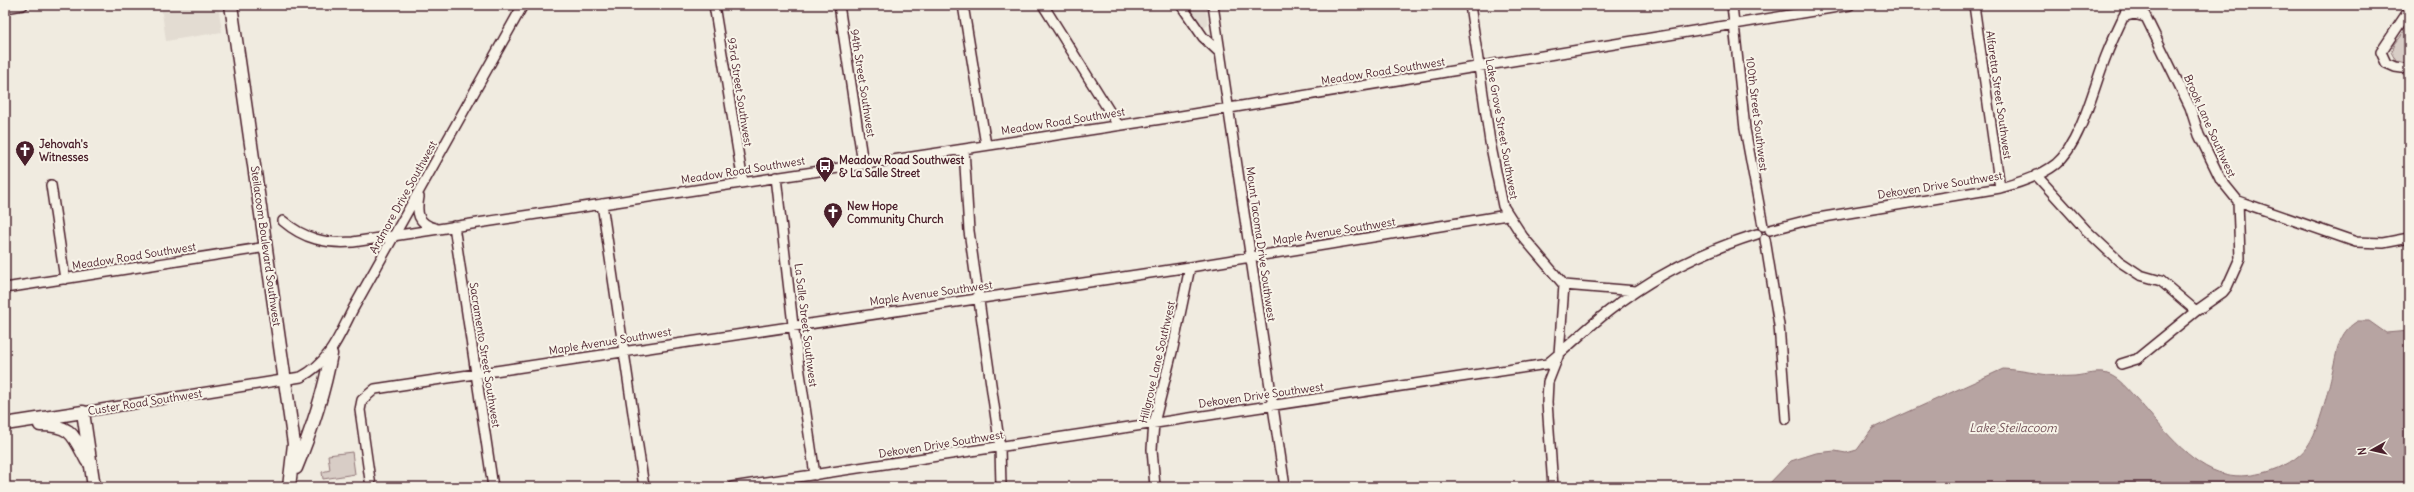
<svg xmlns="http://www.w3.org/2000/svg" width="2414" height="492" font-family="Delius,sans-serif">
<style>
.built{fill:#e3dcd2}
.green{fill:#d8cdc6;stroke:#917678}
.water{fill:#b7a4a2;stroke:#8b6f72}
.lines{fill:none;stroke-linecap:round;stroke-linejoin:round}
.minor-casing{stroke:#4a1f2b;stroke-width:12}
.major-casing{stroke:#4a1f2b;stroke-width:15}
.minor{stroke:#f7f3e8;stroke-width:9}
.major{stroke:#f7f3e8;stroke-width:12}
.labels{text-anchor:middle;stroke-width:4;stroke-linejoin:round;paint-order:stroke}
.street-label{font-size:11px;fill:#4a1f2b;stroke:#f7f3e8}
.poi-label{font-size:11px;font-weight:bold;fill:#4a1f2b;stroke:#f7f3e8;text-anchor:start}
.water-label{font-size:12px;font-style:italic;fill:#704e55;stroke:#f7f3e8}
</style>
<rect width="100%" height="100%" fill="#f0ebe0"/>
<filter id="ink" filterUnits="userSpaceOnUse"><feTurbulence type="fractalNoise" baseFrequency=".025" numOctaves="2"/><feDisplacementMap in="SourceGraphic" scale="8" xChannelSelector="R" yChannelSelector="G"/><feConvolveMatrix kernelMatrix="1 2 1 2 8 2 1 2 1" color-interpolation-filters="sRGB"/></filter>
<g filter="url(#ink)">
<path class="built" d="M161,5H218L222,32L166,41Z
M1188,5H1206L1208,25L1204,28L1200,25Z"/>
<path class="green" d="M2409,25V64L2397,63L2391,52L2394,44Z
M352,452L355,474L323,479L322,472L330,470L328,455Z"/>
<path class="water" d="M2358,321H2369L2386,333L2409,331V487H1766L1791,461L1816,453L1835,451L1846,453L1857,450L1873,428L2003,369C2027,370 2050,378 2075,376C2085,375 2100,370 2110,375C2120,379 2128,390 2135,397C2159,423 2190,467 2225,474C2240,478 2253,475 2267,472C2282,468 2298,459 2307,447C2320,429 2329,386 2334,364C2338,346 2341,330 2358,321Z"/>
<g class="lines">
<g class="minor-casing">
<path id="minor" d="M714,5L743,182
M839,5L863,164
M963,5L986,145
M1043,5L1118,125
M1181,5L1203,37L1219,52
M1213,5L1285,487
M1470,5L1490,142L1503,206L1523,237L1564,285L1559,354L1548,382L1547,402L1553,487
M1732,5L1745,129L1763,226
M1974,5L2000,188
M2140,5L2190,107L2199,135L2221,180L2238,201L2356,242L2383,243L2409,238
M5,8L23,5
M2409,10L2381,52L2386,63L2395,67L2409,69
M2123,17L2134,14L2145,17
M964,149L969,231L1000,447L1001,487
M2036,175L2086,230L2119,261L2140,275L2161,281L2196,311
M776,177L793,325L815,475
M51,185L65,279
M419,197C416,213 418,224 435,228
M602,204L644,487
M283,221C304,239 326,244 353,242L1181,116L1850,5
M454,226L493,487
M1770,230L1812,219L2000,188C2019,183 2041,176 2056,164C2081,143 2094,86 2106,56C2113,38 2121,22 2129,5
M1765,239L1779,325L1786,419
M1564,285L1636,291
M5,288L267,247
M2121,364L2137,359L2196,311L2223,292L2227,287L2240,258L2238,201
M83,412L301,377C330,362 339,336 353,309L523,5
M371,487L360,410L362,400L375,389L1190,267L1507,215
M732,487L1547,364C1569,346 1588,327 1610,310C1655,275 1703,251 1757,234
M1155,487L1152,449L1154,423L1173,348L1190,267"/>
</g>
<g class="major-casing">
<path id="major" d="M231,5L294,444L289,487
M5,424L83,412L94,487
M40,425C72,425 73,435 87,461
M296,468C311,432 324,393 331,354"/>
</g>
<use href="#minor" class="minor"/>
<use href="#major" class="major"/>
</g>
</g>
<defs>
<g id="church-pin" transform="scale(1)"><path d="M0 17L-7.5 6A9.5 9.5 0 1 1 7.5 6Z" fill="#4a1f2b" stroke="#f7f3e8"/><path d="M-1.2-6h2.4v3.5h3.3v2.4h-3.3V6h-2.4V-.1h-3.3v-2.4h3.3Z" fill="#fff"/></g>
<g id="bus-pin" transform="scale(1)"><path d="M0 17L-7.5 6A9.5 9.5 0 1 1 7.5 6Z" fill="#4a1f2b" stroke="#f7f3e8"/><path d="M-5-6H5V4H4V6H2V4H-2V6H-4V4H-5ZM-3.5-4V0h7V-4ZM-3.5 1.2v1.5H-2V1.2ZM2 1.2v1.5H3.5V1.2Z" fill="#fff"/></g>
</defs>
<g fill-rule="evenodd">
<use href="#church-pin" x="25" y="150"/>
<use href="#bus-pin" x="825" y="166"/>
<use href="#church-pin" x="833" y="212"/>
</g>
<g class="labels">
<g class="street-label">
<text transform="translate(1383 71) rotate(-9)" y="4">Meadow Road Southwest</text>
<text transform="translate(863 83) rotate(81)" y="4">94th Street Southwest</text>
<text transform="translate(740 92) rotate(81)" y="4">93rd Street Southwest</text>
<text transform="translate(1999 95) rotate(82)" y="4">Alfaretta Street Southwest</text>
<text transform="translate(1757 114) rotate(83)" y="4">100th Street Southwest</text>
<text transform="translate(1063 121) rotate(-9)" y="4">Meadow Road Southwest</text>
<text transform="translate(2210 126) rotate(66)" y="4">Brook Lane Southwest</text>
<text transform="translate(1502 129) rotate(80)" y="4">Lake Grove Street Southwest</text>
<text transform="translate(743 170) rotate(-9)" y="4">Meadow Road Southwest</text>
<text transform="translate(1940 185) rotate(-9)" y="4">Dekoven Drive Southwest</text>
<text transform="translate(403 197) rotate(-61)" y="4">Ardmore Drive Southwest</text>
<text transform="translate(1334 231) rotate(-9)" y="4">Maple Avenue Southwest</text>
<text transform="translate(1261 244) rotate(82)" y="4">Mount Tacoma Drive Southwest</text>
<text transform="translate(266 246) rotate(82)" y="4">Steilacoom Boulevard Southwest</text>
<text transform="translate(134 256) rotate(-9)" y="4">Meadow Road Southwest</text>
<text transform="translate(931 293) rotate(-8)" y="4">Maple Avenue Southwest</text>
<text transform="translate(806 325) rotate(83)" y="4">La Salle Street Southwest</text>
<text transform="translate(610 341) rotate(-9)" y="4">Maple Avenue Southwest</text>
<text transform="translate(485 355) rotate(81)" y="4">Sacramento Street Southwest</text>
<text transform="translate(1157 362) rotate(-77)" y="4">Hillgrove Lane Southwest</text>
<text transform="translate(1261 395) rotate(-8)" y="4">Dekoven Drive Southwest</text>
<text transform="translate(145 402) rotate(-9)" y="4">Custer Road Southwest</text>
<text transform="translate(941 444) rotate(-9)" y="4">Dekoven Drive Southwest</text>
</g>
<g class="poi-label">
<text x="39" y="148">Jehovah's<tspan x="39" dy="13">Witnesses</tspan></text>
<text x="839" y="164">Meadow Road Southwest<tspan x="839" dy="13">&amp; La Salle Street</tspan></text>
<text x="847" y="210">New Hope<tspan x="847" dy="13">Community Church</tspan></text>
</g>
<g class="water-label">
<text x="2013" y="432">Lake Steilacoom</text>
</g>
</g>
<rect width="2414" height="492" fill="none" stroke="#f7f3e8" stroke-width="20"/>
<rect x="10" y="10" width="2394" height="472" fill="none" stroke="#4a1f2b" stroke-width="1.5" filter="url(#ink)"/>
<g transform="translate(2372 450) rotate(262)" stroke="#f7f3e8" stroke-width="3" paint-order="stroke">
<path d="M0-3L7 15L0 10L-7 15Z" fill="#4a1f2b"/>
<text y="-6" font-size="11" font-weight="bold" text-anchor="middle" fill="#4a1f2b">N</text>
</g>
</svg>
